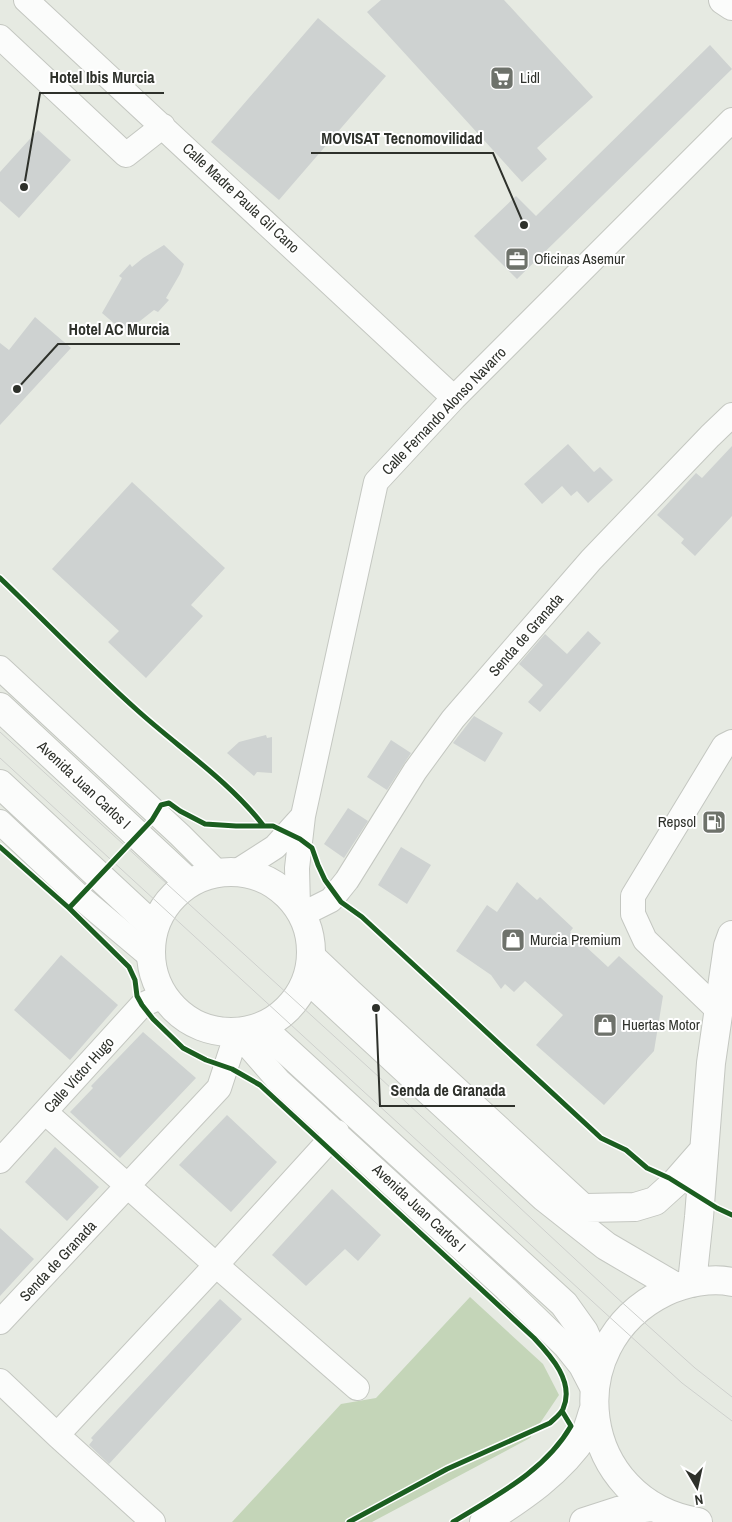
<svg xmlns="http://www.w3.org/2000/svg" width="732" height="1522" font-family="'Archivo Narrow',sans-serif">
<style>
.green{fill:#c4d5b8}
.building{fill:#ced2d1}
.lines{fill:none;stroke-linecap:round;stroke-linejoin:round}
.minor-casing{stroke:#c4c7c1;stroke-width:26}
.major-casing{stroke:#c4c7c1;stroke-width:30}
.minor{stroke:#fbfcfb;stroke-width:24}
.major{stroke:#fbfcfb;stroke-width:28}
.tram{stroke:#ced0cd;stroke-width:1}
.cycleway-casing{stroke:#fff;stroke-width:8}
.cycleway{stroke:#1b5e20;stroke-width:5}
.labels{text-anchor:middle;stroke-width:4;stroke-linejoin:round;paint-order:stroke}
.poi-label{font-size:15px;fill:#2e312b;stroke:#fff;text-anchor:start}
.street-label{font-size:15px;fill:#2e312b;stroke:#fff}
.leader{fill:none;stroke:#2e312b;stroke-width:2}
.callout-dot{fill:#2e312b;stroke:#fff;stroke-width:2}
.callout-label{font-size:16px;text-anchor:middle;font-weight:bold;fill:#2e312b;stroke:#fff;stroke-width:4;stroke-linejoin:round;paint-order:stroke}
</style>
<rect width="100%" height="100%" fill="#e6eae2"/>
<path class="green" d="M470,1297L543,1364L559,1395L530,1438L372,1522H232L341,1404L376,1398Z"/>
<path class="building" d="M381,0H504L593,97L537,148L547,159L522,182L367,12Z
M318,18L386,76L279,200L211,142Z
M710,45L732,69L517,279L474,236L516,196L536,216Z
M38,130L71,160L19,218L0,201V172Z
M164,245L184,264L180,274L166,298L169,300L158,312L154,310L140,321L123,331L102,313L122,278L119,276L130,264L132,267L143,258Z
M35,317L71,348L0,425V343L9,350Z
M568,444L594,472L600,467L613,480L588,503L577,491L571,496L562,486L542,504L524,484Z
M732,446V516L695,556L681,543L684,539L657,515L696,473L702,478Z
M132,482L225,568L191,605L203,616L146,678L108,642L119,631L52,569Z
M588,631L601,643L540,712L528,702L543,685L519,664L545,634L567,654Z
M474,716L503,733L485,762L453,743Z
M266,735L267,738L272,737V773L257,772L254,776L227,753L239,742Z
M391,740L411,753L387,790L367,777Z
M348,808L368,821L344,858L324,844Z
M401,847L431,865L407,904L378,885Z
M517,882L537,900L540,897L573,928L570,932L608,967L619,956L663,996L654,1051L604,1105L536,1045L563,1015L525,981L514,992L505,984L501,989L491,975L456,951L487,905L497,912Z
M61,955L118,1005L70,1060L14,1010Z
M143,1032L196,1078L120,1158L70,1112L93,1088L91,1086Z
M227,1115L277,1162L231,1212L179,1165Z
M55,1147L99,1187L67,1221L25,1182Z
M332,1189L381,1235L358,1261L345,1249L306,1286L272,1255Z
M0,1228L34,1259L0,1296Z
M220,1299L242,1319L109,1464L89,1445L93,1440L91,1438Z"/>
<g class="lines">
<g class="minor-casing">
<path id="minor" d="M26,0L454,398
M0,37L126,155L163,126
M0,668L180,835L218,873
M0,822L80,897L150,956
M236,872L275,847L303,816
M298,907L297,868L303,816L376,482L454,398L732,120
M303,914L331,900L347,880L415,771L453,719L591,560L710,436L732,415
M312,955L351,992L586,1208
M719,1011L645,940L633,914V896L724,746L732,742
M237,1033L278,1080L506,1289L565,1346L581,1366L594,1391
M45,1112L216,1265L357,1388
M0,1161L142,1005L163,996
M0,1322L219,1088L237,1033
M0,1381L57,1435L153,1522
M57,1435L216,1265L337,1132"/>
</g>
<g class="major-casing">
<path id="major" d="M723,0L732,6
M0,707L189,883
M0,784L154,927
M151 952a80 80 0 1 1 160 0a80 80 0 1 1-160 0Z
M309,980L544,1197L606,1246L676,1287
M263,1029L564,1304L584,1332L599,1366
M552,1199L586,1208L635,1207L655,1201L676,1182L704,1150
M692,1283L699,1217L711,1063L728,946L732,935
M484,1522C521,1498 561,1472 585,1434C589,1427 591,1417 594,1409
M584,1522L618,1511L653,1507
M698,1522C578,1502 556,1345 665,1292C684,1283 712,1277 732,1282"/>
</g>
<use href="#minor" class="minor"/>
<use href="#major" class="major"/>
<path class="tram" d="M0,732L379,1077L616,1297L695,1368L732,1397
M0,758L604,1312L682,1383L732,1421"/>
<g class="cycleway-casing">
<path id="cycleway" d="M0,578C46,622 90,668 137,710C179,748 228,780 263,825
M0,847L69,908L129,967L135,980L137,996L142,1005L153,1019L183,1048L206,1060L232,1069L260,1085L534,1338C551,1356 575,1382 563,1409C560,1415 554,1419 550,1423L447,1469L349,1522
M69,908L152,820L161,805L169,803L180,811L205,824L236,826H273L300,839L312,848L318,865L325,880L341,902L362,917L601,1138L626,1150L647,1168L669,1178L717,1208L732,1215
M453,1522C497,1495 545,1471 571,1426L562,1411"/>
</g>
<use href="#cycleway" class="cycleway"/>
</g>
<defs>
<g id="supermarket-square" transform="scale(1.25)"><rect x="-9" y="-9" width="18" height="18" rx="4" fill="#6e726b" stroke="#fff"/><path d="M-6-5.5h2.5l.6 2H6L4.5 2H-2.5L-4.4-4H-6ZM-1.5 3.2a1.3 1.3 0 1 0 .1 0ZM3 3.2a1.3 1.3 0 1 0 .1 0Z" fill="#fff"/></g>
<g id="office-square" transform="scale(1.25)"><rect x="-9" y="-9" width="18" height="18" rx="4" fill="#6e726b" stroke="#fff"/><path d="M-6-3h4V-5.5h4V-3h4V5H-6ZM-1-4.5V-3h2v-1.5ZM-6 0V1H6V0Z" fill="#fff"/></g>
<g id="fuel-square" transform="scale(1.25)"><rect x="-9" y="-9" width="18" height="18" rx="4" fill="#6e726b" stroke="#fff"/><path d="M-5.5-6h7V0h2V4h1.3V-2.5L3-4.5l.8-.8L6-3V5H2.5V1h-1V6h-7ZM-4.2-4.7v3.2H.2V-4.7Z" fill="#fff"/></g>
<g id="shop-square" transform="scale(1.25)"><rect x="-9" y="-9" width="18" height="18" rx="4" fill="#6e726b" stroke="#fff"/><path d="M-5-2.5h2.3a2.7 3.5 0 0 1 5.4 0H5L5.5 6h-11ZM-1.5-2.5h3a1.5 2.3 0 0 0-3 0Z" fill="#fff"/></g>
</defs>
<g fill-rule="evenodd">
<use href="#supermarket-square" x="502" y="78"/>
<use href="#office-square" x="517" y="259"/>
<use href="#fuel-square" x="714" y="822"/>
<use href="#shop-square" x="513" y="940"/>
<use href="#shop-square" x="605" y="1025"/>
</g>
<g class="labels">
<g class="poi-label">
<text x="520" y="83">Lidl</text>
<text x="534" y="264">Oficinas Asemur</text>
<text x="696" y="827" text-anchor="end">Repsol</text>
<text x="530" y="945">Murcia Premium</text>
<text x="622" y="1030">Huertas Motor</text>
</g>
<g class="street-label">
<text transform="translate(241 198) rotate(43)" y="5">Calle Madre Paula Gil Cano</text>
<text transform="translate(444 411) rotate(-46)" y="5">Calle Fernando Alonso Navarro</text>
<text transform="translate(526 635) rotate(-49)" y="5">Senda de Granada</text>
<text transform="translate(84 785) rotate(43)" y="5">Avenida Juan Carlos I</text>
<text transform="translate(79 1075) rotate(-48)" y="5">Calle Víctor Hugo</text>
<text transform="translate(419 1208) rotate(43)" y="5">Avenida Juan Carlos I</text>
<text transform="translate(58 1261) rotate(-47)" y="5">Senda de Granada</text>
</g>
</g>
<path class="leader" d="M24 187L40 93H164M524 225L493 153H311M17 389L58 344H180M376 1008L380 1106H515"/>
<g class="callout-dot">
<circle cx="24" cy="187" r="5"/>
<circle cx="524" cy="225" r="5"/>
<circle cx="17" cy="389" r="5"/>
<circle cx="376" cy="1008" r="5"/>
</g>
<g class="callout-label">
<text x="102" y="83">Hotel Ibis Murcia</text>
<text x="402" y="144">MOVISAT Tecnomovilidad</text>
<text x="119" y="335">Hotel AC Murcia</text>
<text x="448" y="1096">Senda de Granada</text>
</g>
<g transform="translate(697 1487) rotate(171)" stroke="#ffffff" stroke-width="4" paint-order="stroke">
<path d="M0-4L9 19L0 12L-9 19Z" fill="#2e312b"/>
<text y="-8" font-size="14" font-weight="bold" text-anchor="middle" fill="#2e312b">N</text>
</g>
</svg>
